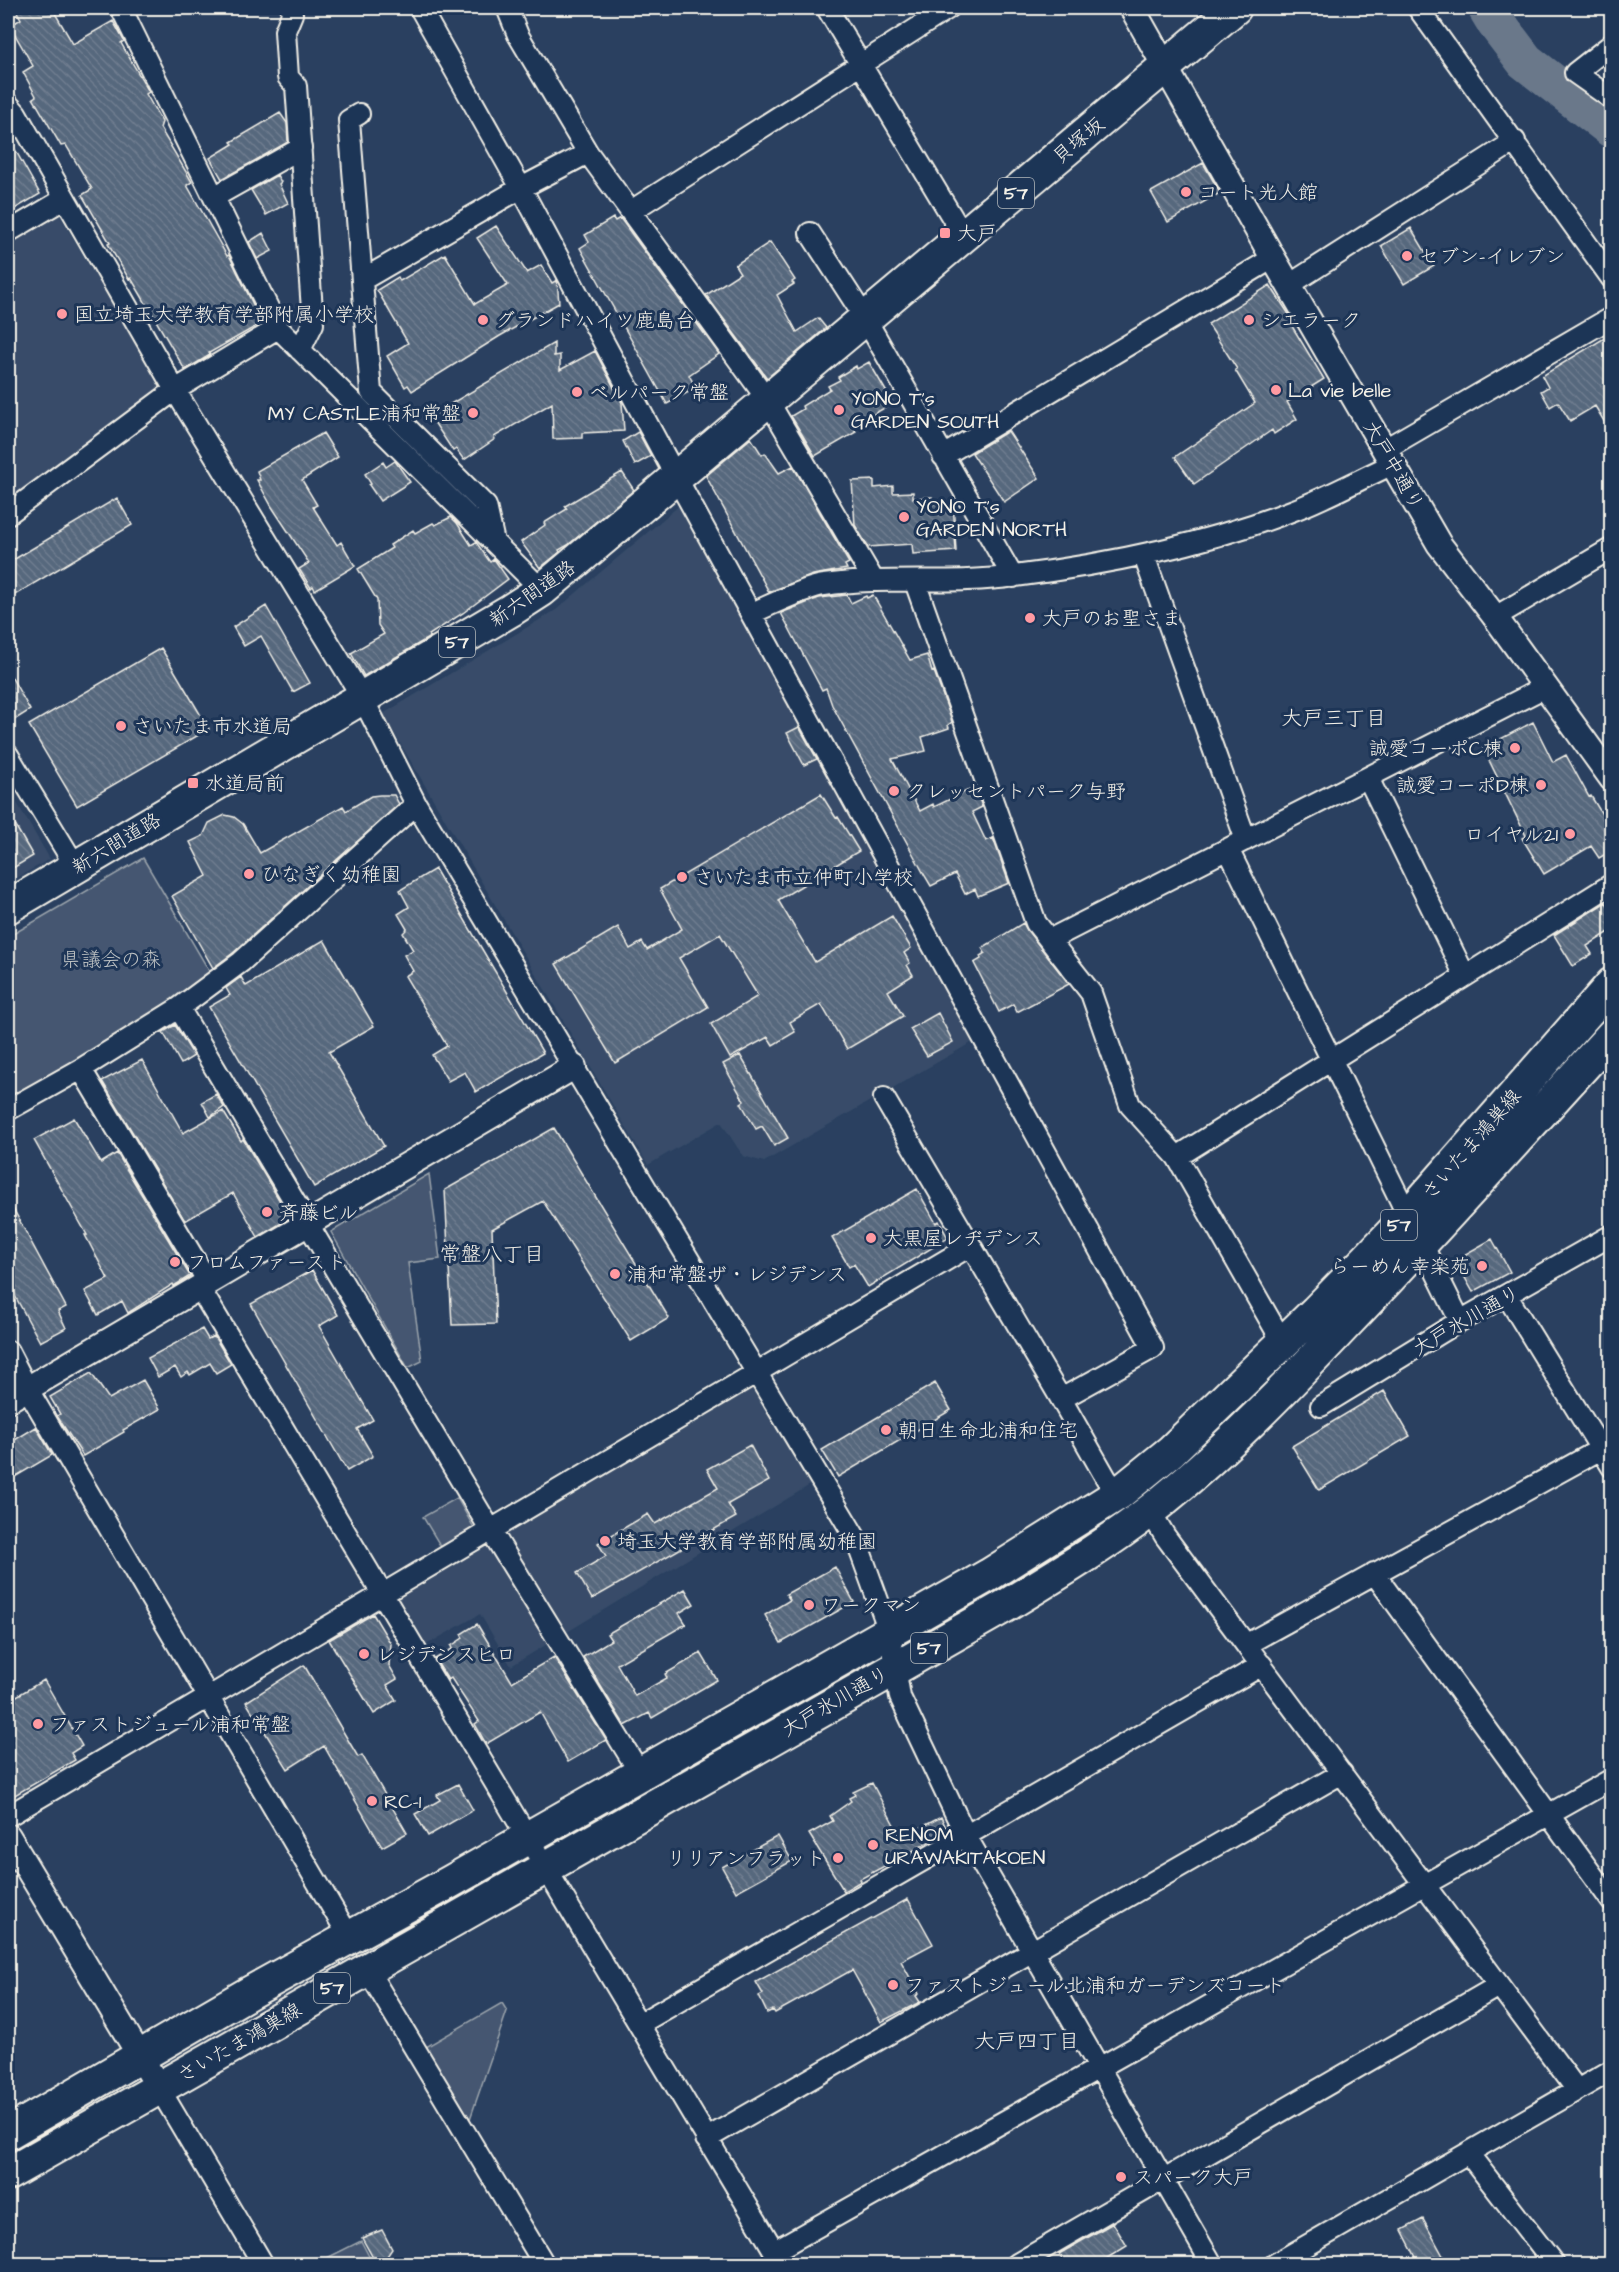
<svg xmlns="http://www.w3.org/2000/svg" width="1619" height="2272" font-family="'Architects Daughter','Klee One',sans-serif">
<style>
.built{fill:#374c69}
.green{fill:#445771;stroke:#9ca4ac;stroke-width:1.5}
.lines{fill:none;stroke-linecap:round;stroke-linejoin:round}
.river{stroke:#6a788a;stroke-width:39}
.building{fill:url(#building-back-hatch);stroke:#f4f1e8;stroke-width:1.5}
.minor-casing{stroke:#f4f1e8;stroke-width:24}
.tertiary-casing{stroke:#f4f1e8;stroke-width:28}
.primary-casing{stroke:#f4f1e8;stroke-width:36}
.minor{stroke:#1d3557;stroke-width:20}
.tertiary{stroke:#1d3557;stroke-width:24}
.primary{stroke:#1d3557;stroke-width:32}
.poi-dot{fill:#ff9aa2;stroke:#1d3557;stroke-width:2}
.labels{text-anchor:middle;stroke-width:6;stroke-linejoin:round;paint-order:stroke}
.shield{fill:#1d3557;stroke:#b4b9bc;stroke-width:1.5}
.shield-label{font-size:18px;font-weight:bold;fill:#f4f1e8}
.street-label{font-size:20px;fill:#f4f1e8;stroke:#1d3557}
.poi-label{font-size:20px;fill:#f4f1e8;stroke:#1d3557;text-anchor:start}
.park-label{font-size:20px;fill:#bfc3c4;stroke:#1d3557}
.neighbourhood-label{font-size:21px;fill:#f4f1e8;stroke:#1d3557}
</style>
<defs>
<pattern id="building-back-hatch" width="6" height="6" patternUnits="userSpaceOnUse" patternTransform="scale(1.5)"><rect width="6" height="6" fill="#56677d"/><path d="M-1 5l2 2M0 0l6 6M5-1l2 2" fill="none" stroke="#6f7d8f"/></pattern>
</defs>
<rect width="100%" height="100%" fill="#2a4060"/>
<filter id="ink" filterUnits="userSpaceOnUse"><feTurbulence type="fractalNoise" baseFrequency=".0167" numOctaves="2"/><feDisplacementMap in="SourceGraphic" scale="12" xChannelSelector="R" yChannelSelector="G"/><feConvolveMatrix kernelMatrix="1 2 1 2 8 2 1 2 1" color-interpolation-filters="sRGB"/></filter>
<g filter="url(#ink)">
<path class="built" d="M57,211L161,387L8,501V240Z
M681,504L976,1040L764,1162L743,1156L721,1122L648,1165L383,714L556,610Z
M8,788L50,859L8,883Z
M751,1387L810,1485L511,1666L480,1614L426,1645L398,1597Z"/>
<path class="green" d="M143,858L211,974L155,1016L8,1102V937Z
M429,1174L440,1259L408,1263L422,1361L408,1368L331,1232Z
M457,1498L474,1528L441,1547L423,1517Z
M502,2003L507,2011L470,2119L426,2047Z
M361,2241L373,2264H315Z"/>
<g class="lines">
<path class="river" d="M1487,8L1496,23L1525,61L1612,129"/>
</g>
<path class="building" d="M15,8H52L73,44L113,21L124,41L121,43L149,92L146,94L162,122L160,128L192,182L187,185L227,256L229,255L262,323L209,353L210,355L185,370L131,278L129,279L108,244L110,243L82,195L92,189L66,145L61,146L33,98L36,96L23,72L33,66L10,26L21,19Z
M280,113L287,123L288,142L222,179L210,158L233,144L231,142Z
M8,137L40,194L8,213Z
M1203,163L1220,193L1168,222L1151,192Z
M277,175L281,182L279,184L288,203L266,215L251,190Z
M613,218L615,221L620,218L719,354L689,375L696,388L667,404L580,248L589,242L585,235Z
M496,226L527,273L541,265L552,283L557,280L559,303L500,336L412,391L408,385L405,387L387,356L408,343L377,290L398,277L400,281L445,254L475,304L508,285L477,238Z
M1411,228L1434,266L1404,284L1381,246Z
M263,233L272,251L257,259L249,242Z
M770,242L795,280L792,282L794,284L777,295L797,332L818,318L826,328L767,378L706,295L740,273L735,265Z
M1270,285L1290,316L1287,318L1324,379L1287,402L1297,419L1274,434L1272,430L1194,484L1175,457L1255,403L1235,370L1237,369L1208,324Z
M1611,334V433L1595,406L1570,421L1558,402L1550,407L1541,391L1548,387L1542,376Z
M554,343V356L560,355V370L595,351L622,403L624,431L582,433V438L553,439L552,403L494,437L495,439L464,460L456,449L453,451L430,416Z
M869,362L893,403L853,426L856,432L815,456L791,416L803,409L802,406L830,389L828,386L840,380L838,377L856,366L857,369Z
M1008,431L1039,478L1004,502L972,453Z
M638,432L651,456L635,465L623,441Z
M323,433L338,457L302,480L317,505L313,507L337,545L341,542L355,566L315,590L313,586L311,588L299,569L309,563L272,507L257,480H260L257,471Z
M751,438L762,455L765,453L779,473L793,466L849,563L845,565L847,569L813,575L769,592L706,476Z
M395,461L410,482L380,501L369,485L371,484L365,474L383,462L386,467Z
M622,472L634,490L568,545L559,550L560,552L540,568L521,542L545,525L544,523L567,509L565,506Z
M874,480V488L893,486V493L913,492V498L932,497V504L953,502L956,551L913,554L912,544L868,547L855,525L852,481Z
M117,498L132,525L8,599V563Z
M451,517L457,523L471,545L476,542L490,562L494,559L508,579L463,613L429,635L430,637L364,676L351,653L384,634L378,625L377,600L358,569L392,548L390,545L413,530L415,533L433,523L435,525Z
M847,595L851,603L866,596L867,598L873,595L910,660L927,655L932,672L934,671L949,713L952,722L948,725L949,728L922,737L926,751L892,759L920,811L933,804L934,807L975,787L982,807L972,812L986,841L993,838L1009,883L978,896L975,889L965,894L955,874L931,886L925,876L832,705L826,688L822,690L781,613L819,598Z
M266,606L310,683L293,692L261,636L244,646L233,627Z
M161,648L209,729L77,806L29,725Z
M8,671L30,710L8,724Z
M1533,722L1553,762L1566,755L1589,797L1591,796L1611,829V851L1599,858L1591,846L1544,874L1522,838L1526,836L1483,748Z
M799,727L817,759L804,765L787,733Z
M821,794L836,818L838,817L859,851L778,900L815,962L892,916L911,948L904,953L910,963L907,965L913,975L888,991L903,1016L847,1049L821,1004L790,1022L795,1032L773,1045L768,1037L730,1058L711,1024L758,996L720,934L679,958L708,1007L615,1063L556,964L618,927L630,949L642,942L647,950L682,929L660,889Z
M380,795H394L399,804L233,953L213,968L172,896L207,876L190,842L203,836L209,823L225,815L234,817L243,824L260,853L343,806L346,811L371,796Z
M8,813L33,856L8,871Z
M435,869L543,1053L476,1092L465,1072L448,1081L432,1055L447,1046L405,976L413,971L404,955L413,950L403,933L407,929L398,914L409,907L400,890Z
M1606,902L1611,911V931L1587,946L1592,954L1573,966L1554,935Z
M1023,923L1027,930L1069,984L1017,1012L1013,1004L999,1012L974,963L981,959L980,956L985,953L982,948Z
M324,940L374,1026L329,1052L384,1146L314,1187L209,1007L230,995L226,988L241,977L246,986Z
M938,1013L953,1042L927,1056L910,1029Z
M175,1025L194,1056L181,1064L163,1032Z
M740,1055L788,1138L774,1146L762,1126L756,1129L741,1103L744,1101L723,1064Z
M142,1060L183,1133L223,1111L241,1141L243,1139L290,1218L258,1237L233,1193L185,1221L102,1081Z
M216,1094L224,1107L210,1117L202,1102Z
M74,1118L101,1163L117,1153L190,1276L174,1286L173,1284L128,1313L122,1301L98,1315L85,1291L108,1279L85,1235H87L34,1140Z
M554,1128L669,1318L631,1341L543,1201L492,1229L496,1324L452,1325L445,1190Z
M917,1189L936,1223L939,1221L948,1238L868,1287L854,1264L849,1267L832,1238Z
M8,1199L66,1307L58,1311L66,1328L40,1342L8,1283Z
M1492,1239L1510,1272L1473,1292L1455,1260Z
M312,1270L338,1315L319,1326L373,1420L357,1429L373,1456L347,1471L251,1304Z
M202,1329L208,1339L214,1336L231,1364L216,1373L210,1363L190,1375L188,1372L181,1377L175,1367L158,1377L148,1358Z
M91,1373L109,1399L143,1380L160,1409L123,1430L124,1432L83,1456L57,1416L60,1414L50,1397Z
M935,1383L951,1410L838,1477L822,1450Z
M1384,1391L1410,1436L1319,1490L1292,1446Z
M36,1427L52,1455L8,1481V1444Z
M750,1445L769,1481L728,1504L736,1517L592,1599L577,1573L606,1556L598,1543L648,1514L655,1524L718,1488L707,1469Z
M835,1567L854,1602L781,1643L765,1615L790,1600L786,1594Z
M685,1589L694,1604L679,1613L686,1624L617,1664L635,1696L667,1678L665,1674L701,1653L717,1680L652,1718L649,1713L625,1726L583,1657L611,1640L607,1634Z
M373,1614L391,1644L389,1665L397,1679L387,1685L396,1700L374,1714L329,1640Z
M477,1624L512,1682L554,1657L606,1740L568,1762L540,1712L486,1744L475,1724L479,1721L451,1678L448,1680L435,1659L452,1649L451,1646L463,1638L461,1634Z
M304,1665L358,1757L362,1755L407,1833L382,1847L324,1746L288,1769L246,1702Z
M44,1680L82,1746L71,1753L75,1760L8,1799V1701Z
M872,1783L901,1838L941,1817L948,1832L860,1879L861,1881L844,1891L809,1834L833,1821L830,1816L851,1801L849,1798L855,1795L853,1792Z
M458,1784L473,1810L428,1836L415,1814L440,1800L437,1795Z
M778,1836L792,1861L736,1892L722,1867Z
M908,1899L933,1944L901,1961L919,1994L916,1996L920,2002L881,2022L852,1970L775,2013L773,2010L767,2013L759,1996L763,1994L756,1982Z
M1423,2219L1448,2265H1420L1402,2230Z
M1113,2223L1127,2246L1096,2265H1065L1059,2254Z
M382,2230L392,2249L381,2265H377L362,2238Z"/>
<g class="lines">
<g class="minor-casing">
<path id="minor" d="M121,8L278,328L542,590
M291,8L292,14L285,31L288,77L296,86L313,324L300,350
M420,8L521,188L676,477L1153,1348L1061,1399L884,1098
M507,8L518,35L588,153L767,399L874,581
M827,8L964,237
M1418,8L1612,279
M1612,44L1575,73L1612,99
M8,104L16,113L175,390L362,697L416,804L855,1537L889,1631L900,1697L966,1836L1212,2264
M359,114L349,120L371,392L486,506L494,542
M214,197L301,148
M631,211L949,8
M8,232L64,199
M810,233L865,318L1013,577
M362,280L521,188L588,153
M1289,285L1515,141
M1385,449L1612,317
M943,456L1273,258
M8,514L175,390L278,328
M1144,556L1246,840
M915,582L1036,923L1091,993L1130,1105L1177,1157L1283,1343
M752,613C771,605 806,587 824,585C887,576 952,585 1015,576C1110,564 1204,545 1294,510C1328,497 1360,479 1393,464
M1495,617L1612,548
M8,755L76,867
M1368,778L1465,976
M1228,849L1408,1216
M1049,940L1545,687
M179,1008L490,1529L640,1773
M81,1069L208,1282
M8,1110L81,1069L179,1008L241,962L416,804
M1177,1157L1612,884
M1422,1244L1460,1321
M199,1287L782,2264
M1507,1296L1612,1467
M8,1351L27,1388L350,1938
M1061,1399L1106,1478L1118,1494
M1321,1406L1460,1321L1612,1235
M1150,1511L1165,1536L1577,2090
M1374,1573L1612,1902
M1247,1644L1612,1443
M8,1816L970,1246
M367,1969L544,2264
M639,2024L1262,1665
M159,2088L263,2264
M706,2139L1342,1773
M1468,2153L1554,2264
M774,2251L1612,1779
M1017,2264L1498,1986
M1275,2264L1612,2070"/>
</g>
<g class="tertiary-casing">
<path id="tertiary" d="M1132,8L1273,258L1439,544L1495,617L1612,779
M8,1400L574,1067
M8,1836L159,2088"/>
</g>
<g class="primary-casing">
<path id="primary" d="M8,907L511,610L542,590L1235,8
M8,2133L249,1993L450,1882L989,1575L1118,1494L1171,1451L1316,1311L1366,1260L1408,1216L1612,984
M8,2174L1007,1605C1056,1575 1106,1545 1151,1510C1222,1454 1286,1388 1348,1322C1438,1228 1524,1131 1612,1035"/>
</g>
<use href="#minor" class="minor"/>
<use href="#tertiary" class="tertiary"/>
<use href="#primary" class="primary"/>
</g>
</g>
<g class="poi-dot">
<circle cx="1186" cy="192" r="6"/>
<rect x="939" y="227" width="12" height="12" rx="3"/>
<circle cx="1407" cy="256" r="6"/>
<circle cx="62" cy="314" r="6"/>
<circle cx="483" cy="320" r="6"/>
<circle cx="1249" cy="320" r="6"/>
<circle cx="1276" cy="390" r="6"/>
<circle cx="577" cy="392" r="6"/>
<circle cx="839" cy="410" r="6"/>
<circle cx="473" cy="413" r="6"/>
<circle cx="904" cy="517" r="6"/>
<circle cx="1030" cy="618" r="6"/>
<circle cx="121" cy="726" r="6"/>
<circle cx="1515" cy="748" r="6"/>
<rect x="187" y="777" width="12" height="12" rx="3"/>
<circle cx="1541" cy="785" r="6"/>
<circle cx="894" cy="791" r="6"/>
<circle cx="1570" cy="834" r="6"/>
<circle cx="249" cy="874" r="6"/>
<circle cx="682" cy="877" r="6"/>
<circle cx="267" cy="1212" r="6"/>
<circle cx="871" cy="1238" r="6"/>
<circle cx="175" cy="1262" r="6"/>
<circle cx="1482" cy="1266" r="6"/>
<circle cx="615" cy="1274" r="6"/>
<circle cx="886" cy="1430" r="6"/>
<circle cx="605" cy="1541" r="6"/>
<circle cx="809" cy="1605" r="6"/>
<circle cx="364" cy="1654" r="6"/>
<circle cx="38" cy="1724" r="6"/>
<circle cx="372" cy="1801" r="6"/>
<circle cx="873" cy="1845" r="6"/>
<circle cx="838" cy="1858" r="6"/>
<circle cx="893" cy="1985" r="6"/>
<circle cx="1121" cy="2177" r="6"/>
</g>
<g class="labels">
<g class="shield">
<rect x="998" y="178" width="36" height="30" rx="4.5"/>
<rect x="439" y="627" width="36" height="30" rx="4.5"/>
<rect x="1381" y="1210" width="36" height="30" rx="4.5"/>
<rect x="911" y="1633" width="36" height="30" rx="4.5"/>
<rect x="314" y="1973" width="36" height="30" rx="4.5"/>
</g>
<g class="shield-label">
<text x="1016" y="199">57</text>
<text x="457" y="648">57</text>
<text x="1399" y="1231">57</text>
<text x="929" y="1654">57</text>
<text x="332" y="1994">57</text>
</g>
<g class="street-label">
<text transform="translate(1078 140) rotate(-40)" y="7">貝塚坂</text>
<text transform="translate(1394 465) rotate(60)" y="7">大戸中通り</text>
<text transform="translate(532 593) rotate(-35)" y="7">新六間道路</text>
<text transform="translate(116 843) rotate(-31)" y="7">新六間道路</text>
<text transform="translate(1471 1144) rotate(-49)" y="7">さいたま鴻巣線</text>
<text transform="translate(1466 1320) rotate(-30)" y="7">大戸氷川通り</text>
<text transform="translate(835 1701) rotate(-30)" y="7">大戸氷川通り</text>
<text transform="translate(239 2042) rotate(-30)" y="7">さいたま鴻巣線</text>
</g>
<g class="poi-label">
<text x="1198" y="199">コート光人館</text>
<text x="957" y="240">大戸</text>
<text x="1419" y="263">セブン-イレブン</text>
<text x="74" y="321">国立埼玉大学教育学部附属小学校</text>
<text x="495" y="327">グランドハイツ鹿島台</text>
<text x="1261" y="327">シエラーク</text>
<text x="1288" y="397">La vie belle</text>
<text x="589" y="399">ベルパーク常盤</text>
<text x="851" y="405">YONO T's<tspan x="851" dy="23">GARDEN SOUTH</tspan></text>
<text x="461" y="420" text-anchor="end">MY CASTLE浦和常盤</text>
<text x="916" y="513">YONO T's<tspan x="916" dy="23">GARDEN NORTH</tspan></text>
<text x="1042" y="625">大戸のお聖さま</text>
<text x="133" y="733">さいたま市水道局</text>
<text x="1503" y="755" text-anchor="end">誠愛コーポC棟</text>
<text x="205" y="790">水道局前</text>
<text x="1529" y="792" text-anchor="end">誠愛コーポD棟</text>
<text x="906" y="798">クレッセントパーク与野</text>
<text x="1558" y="841" text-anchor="end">ロイヤル21</text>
<text x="261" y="881">ひなぎく幼稚園</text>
<text x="694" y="884">さいたま市立仲町小学校</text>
<text x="279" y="1219">斉藤ビル</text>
<text x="883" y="1245">大黒屋レヂデンス</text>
<text x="187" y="1269">フロムファースト</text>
<text x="1470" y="1273" text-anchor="end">らーめん幸楽苑</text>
<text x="627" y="1281">浦和常盤ザ・レジデンス</text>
<text x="898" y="1437">朝日生命北浦和住宅</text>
<text x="617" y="1548">埼玉大学教育学部附属幼稚園</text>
<text x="821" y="1612">ワークマン</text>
<text x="376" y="1661">レジデンスヒロ</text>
<text x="50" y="1731">ファストジュール浦和常盤</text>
<text x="384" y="1808">RC-1</text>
<text x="885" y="1841">RENOM<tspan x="885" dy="23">URAWAKITAKOEN</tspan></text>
<text x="826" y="1865" text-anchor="end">リリアンフラット</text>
<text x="905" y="1992">ファストジュール北浦和ガーデンズコート</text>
<text x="1133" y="2184">スパーク大戸</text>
</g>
<g class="park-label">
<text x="111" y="966">県議会の森</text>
</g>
<g class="neighbourhood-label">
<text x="1334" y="725">大戸三丁目</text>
<text x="492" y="1261">常盤八丁目</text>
<text x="1027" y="2048">大戸四丁目</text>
</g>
</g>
<rect width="1619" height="2272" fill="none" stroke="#1d3557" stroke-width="30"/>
<rect x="15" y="15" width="1589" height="2242" fill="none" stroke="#f4f1e8" stroke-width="2" filter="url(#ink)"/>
</svg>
